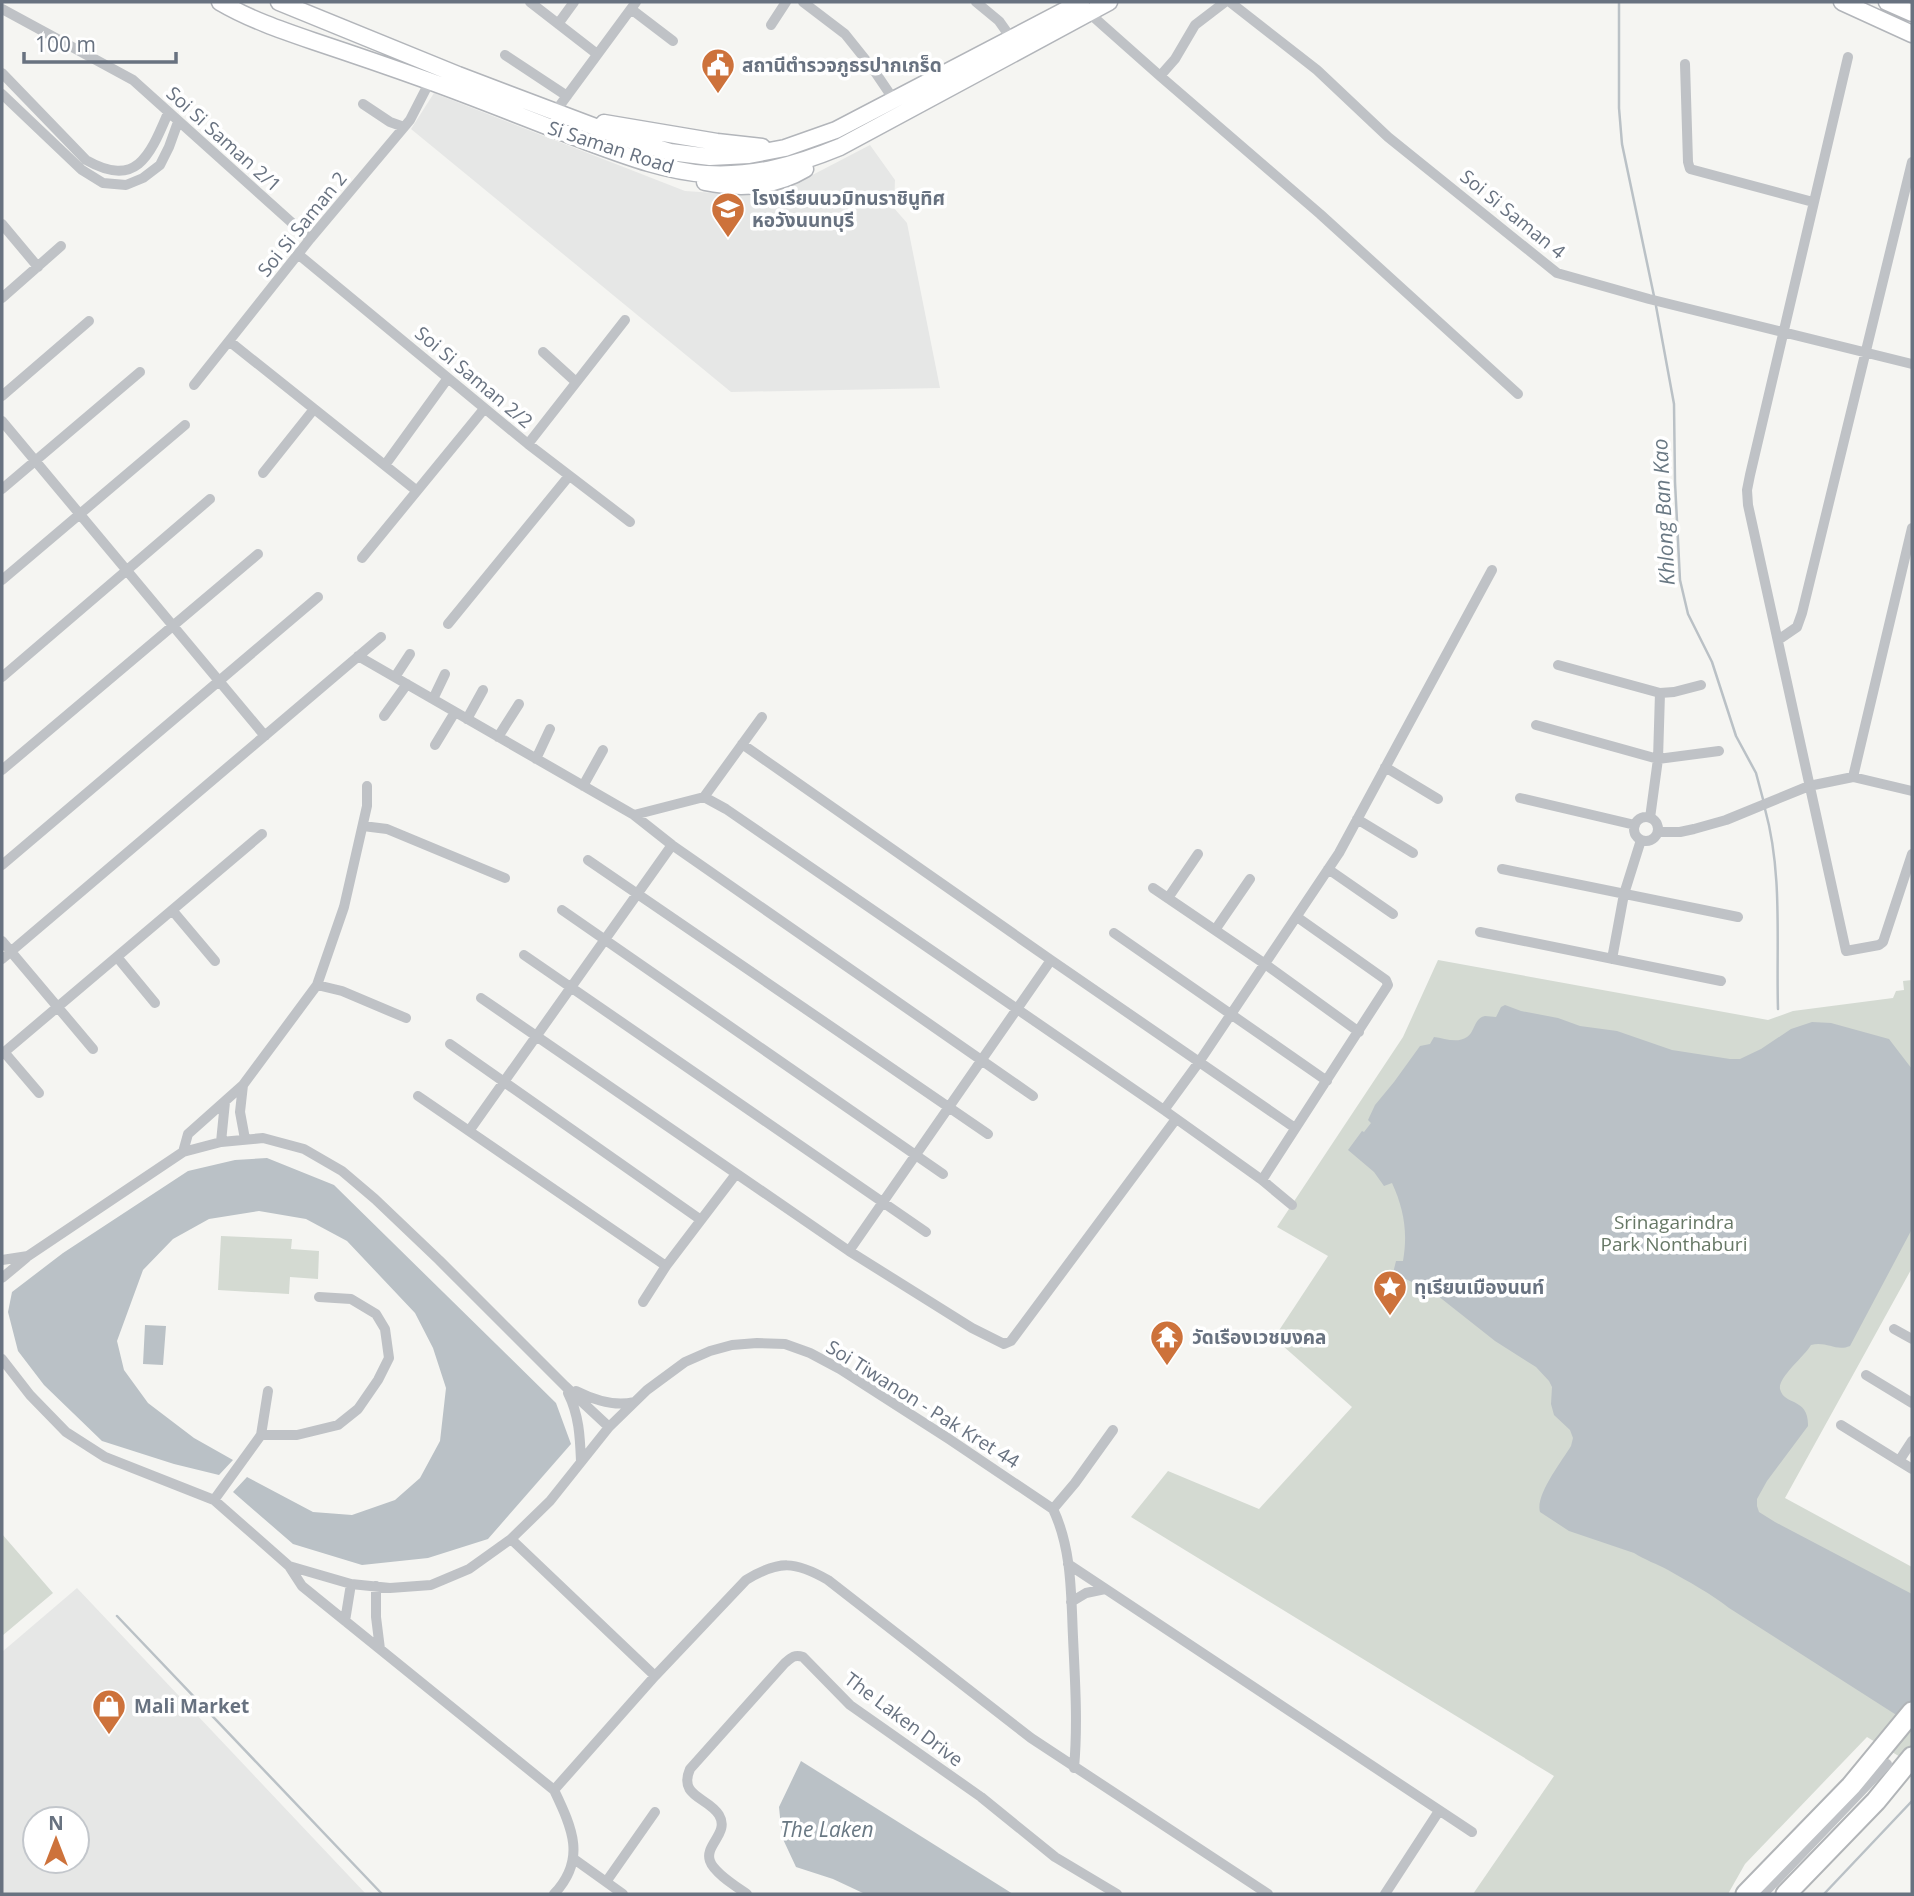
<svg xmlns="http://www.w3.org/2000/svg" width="1914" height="1896" font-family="'Open Sans','Noto Sans Thai',sans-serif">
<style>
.built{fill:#e6e7e6;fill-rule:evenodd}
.green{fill:#d4dad2}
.water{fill:#bac1c6}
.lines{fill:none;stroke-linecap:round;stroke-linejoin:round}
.stream{stroke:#bac1c6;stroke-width:2.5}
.secondary-casing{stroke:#b2b5ba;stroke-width:19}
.motorway-casing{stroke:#b2b5b8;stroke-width:23}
.minor{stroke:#bfc2c6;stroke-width:10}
.secondary{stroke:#fff;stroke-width:16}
.motorway{stroke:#fff;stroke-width:19}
.labels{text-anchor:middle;stroke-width:7;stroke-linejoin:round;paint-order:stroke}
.poi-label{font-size:19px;font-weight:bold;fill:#687280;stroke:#fff;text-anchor:start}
.street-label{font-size:19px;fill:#687280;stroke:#fff}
.park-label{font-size:19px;fill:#677866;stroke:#fff}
.water-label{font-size:21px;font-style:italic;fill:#697883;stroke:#fff}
</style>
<rect width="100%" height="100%" fill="#f5f5f2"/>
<path class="built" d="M434,93L685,191L730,194L774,195L870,145L895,180L894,208L907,223L940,388L731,392L411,129Z
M77,1588L366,1894H2V1652ZM35,1819H77V1861H35Z"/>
<path class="green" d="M1438,960L1768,1020L1793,1011L1893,998L1896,991L1904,990L1903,981L1912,980V1268L1785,1498L1912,1567V1764L1867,1737L1745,1864L1728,1894H1473L1554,1776L1131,1517L1168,1471L1259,1509L1352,1407L1274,1338L1328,1256L1277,1227L1403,1037Z
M221,1236L292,1239L291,1249L319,1251L318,1279L290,1277L289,1294L218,1290Z
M2,1534L53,1593L2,1636V1533Z"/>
<path class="water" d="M1505,1005L1521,1011L1558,1018L1580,1026L1617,1031L1672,1050L1730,1059H1740L1761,1049L1791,1029L1812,1022L1831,1023L1889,1039L1912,1069V1229L1850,1346C1836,1352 1827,1341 1811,1345C1804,1357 1778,1377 1780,1389C1784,1406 1809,1397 1808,1426L1767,1481L1757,1499V1506L1759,1512L1775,1522L1912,1594V1725L1729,1608C1710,1593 1689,1582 1668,1570C1657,1564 1645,1560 1634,1553L1569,1531L1540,1512C1535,1495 1562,1461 1571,1446L1573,1438L1570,1430L1554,1415L1551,1404L1552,1387L1549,1381L1536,1367L1495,1341L1433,1292L1393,1273L1396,1261H1403C1408,1233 1404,1209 1392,1183L1384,1186L1374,1172L1348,1150L1362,1131L1364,1132L1371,1123L1368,1120L1375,1105L1394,1082L1420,1046L1430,1044L1434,1037C1444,1038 1457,1044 1467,1037C1475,1032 1474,1018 1485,1016C1489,1016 1492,1017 1496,1017L1501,1007Z
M267,1158L334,1185L556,1403L571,1444L488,1539L428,1558L362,1565L293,1544L233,1492L247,1477L313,1512L352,1515L395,1500L420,1478L440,1441L446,1388L433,1348L415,1313L347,1241L306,1219L259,1211L209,1219L173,1239L143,1270L117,1341L124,1370L148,1403L194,1438L233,1460L219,1475L174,1464L102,1441L44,1385L18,1351L8,1312L12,1292L63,1253L188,1171L235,1160Z
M145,1325L166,1326L163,1365L143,1364Z
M801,1761L1013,1894H865L833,1879L796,1867L782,1837L779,1807Z"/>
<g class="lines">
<path class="stream" d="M1619,2V108L1622,144L1654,296
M1656,306L1674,404L1675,482L1680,580L1688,614L1712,662L1736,736L1756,773L1764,803
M1765,809C1783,874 1776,943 1778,1009
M117,1616L382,1894
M1824,1894L1912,1801"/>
<g class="secondary-casing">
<path id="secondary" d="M220,2C249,19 281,30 313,41C352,54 390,67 429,81C482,100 535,122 588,142C626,156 665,171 706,174C754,177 796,165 840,147L1109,2
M279,2L458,75L627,139L670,152L710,157L749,155L785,148L836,130L1081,2
M1842,2L1912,34
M1887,2L1912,13
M604,123L717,142L762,147
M705,182C739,189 775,187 805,169"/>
</g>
<g class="motorway-casing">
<path id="motorway" d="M1746,1894L1851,1786L1912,1712
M1786,1894L1876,1801L1912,1757"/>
</g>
<path class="minor" d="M530,2L597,54
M803,2L845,34L873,69L894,100
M976,2L999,21L1011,38
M1230,2L1317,70L1388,137L1557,273L1649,299L1912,364
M2,9L133,80L310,239
M631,9L673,41
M1089,13L1160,76L1320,214L1518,394
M558,24L574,2
M771,25L786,2
M505,55L567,96
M1848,57L1750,475L1747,490L1748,505L1846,951L1879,945L1883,942L1912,854
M1685,64L1688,162L1690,169L1813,202
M2,73L86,160C137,189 150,155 168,113
M1160,76L1175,59L1195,25L1225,2
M2,94L82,170L103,183L126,185L143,178L160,165L169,147L178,122
M363,104L390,122L404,127
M555,112L636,2
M2,224L38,267
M299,255L528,444L630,522
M2,298L61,246
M229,341L417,491
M543,352L576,382
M194,385L310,239L410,120L430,81
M2,396L89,321
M2,421L265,736
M528,444L625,320
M385,465L448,378
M263,473L314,409
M2,489L140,372
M362,558L484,409
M2,580L185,425
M448,624L569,476
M1778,640L1797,627L1802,613L1912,162
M358,656L634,815L672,845L1033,1096
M1558,665L1660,693L1674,692L1701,685
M2,677L210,499
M395,677L410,654
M433,699L445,674
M384,716L407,684
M467,719L483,690
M1536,725L1658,759L1719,751
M498,737L519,704
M742,744L1051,960L1295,1128
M435,745L455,712
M536,759L550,729
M1385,767L1438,799
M2,770L258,554
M1853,777L1912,528
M583,786L603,750
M704,797L762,717
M1520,798L1635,825
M634,815L704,797L726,809L1164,1110L1262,1180L1292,1205
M1634 829a12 12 0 1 1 24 0a12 12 0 1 1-24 0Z
M1650,818L1658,759L1660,693
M1357,819L1413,853
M363,826L387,829L505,878
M1658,832H1680L1694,829L1726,820L1809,786L1853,777L1912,791
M588,860L988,1134
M2,865L318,597
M1328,869L1393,914
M1502,869L1738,917
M1153,888L1265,964L1359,1032
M1168,898L1198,854
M172,910L215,961
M562,910L943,1174
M1215,930L1250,879
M1480,932L1721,981
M1114,933L1327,1081
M2,941L93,1049
M524,955L926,1232
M117,957L155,1003
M2,959L381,637
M1612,959L1624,894L1641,840
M317,985L342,991L406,1018
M481,998L849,1251L972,1328L1004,1344L1011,1341L1176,1119
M450,1044L701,1220
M4,1052L39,1093
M2,1054L262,834
M243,1085L240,1112L245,1139
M418,1096L666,1266
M1164,1110L1199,1062L1339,853L1492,570
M469,1131L672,845
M221,1142L225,1102
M183,1152L188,1134L243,1085L317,985L344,907L367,806V786
M1262,1180L1388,985L1386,980L1297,917
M849,1251L1051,960
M2,1260L28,1256L183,1152L221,1142L263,1138L304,1149L342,1171L375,1199L439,1260L565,1386L609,1427
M2,1278L26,1258
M643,1302L666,1266L736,1174
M1894,1329L1912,1339
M2,1359L30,1395L66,1432L105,1457L214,1500L289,1566L351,1584L390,1588L431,1585L469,1569L511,1539L550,1501L609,1427L647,1390L685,1362L710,1351L732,1345L757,1343L785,1344L810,1353L840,1369L949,1439L1053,1509C1072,1549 1071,1594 1073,1637C1075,1681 1078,1724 1074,1768
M1866,1375L1912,1403
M576,1391C594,1400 614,1407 634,1402
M568,1393C579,1415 580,1436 581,1461
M1841,1425L1899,1461
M261,1435H297L338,1425L358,1409L378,1380L389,1358L385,1329L376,1314L351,1299L319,1297
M1912,1441L1899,1461L1912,1469
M214,1500L261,1435L268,1391
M1053,1509L1075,1483L1113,1430
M511,1539L655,1676
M1068,1564L1472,1832
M289,1566L302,1586L554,1790
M376,1586V1617L380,1649
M1071,1602L1086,1593L1105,1589
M345,1621L351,1584
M574,1859L623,1894
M606,1882L655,1812
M554,1894C587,1859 572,1828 554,1790L655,1676L746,1580C779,1560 795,1561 828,1580L1031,1738L1268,1894
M747,1894C737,1887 714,1873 710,1861C704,1845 730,1833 719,1815C708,1797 678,1797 690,1769L784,1664C791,1658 794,1654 803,1657L850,1705L981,1797L1055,1857L1117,1894
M1385,1894L1439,1811
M1763,1894L1887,1764"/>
<use href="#secondary" class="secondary"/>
<use href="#motorway" class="motorway"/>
</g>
<defs>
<g id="civic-pin" transform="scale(1.75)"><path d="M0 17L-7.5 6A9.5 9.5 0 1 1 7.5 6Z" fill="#cd723b" stroke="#fff"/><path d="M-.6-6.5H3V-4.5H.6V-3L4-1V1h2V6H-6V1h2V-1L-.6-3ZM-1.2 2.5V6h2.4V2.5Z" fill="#fff"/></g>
<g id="school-pin" transform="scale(1.75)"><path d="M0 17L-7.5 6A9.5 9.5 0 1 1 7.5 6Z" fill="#cd723b" stroke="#fff"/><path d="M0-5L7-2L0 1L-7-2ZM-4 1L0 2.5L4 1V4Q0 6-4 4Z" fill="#fff"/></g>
<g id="sight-pin" transform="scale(1.75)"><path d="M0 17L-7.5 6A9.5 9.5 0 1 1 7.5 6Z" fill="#cd723b" stroke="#fff"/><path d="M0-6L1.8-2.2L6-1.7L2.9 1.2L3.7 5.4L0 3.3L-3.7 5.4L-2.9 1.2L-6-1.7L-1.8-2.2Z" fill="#fff"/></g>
<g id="temple-pin" transform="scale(1.75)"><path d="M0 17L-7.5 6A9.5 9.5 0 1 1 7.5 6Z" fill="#cd723b" stroke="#fff"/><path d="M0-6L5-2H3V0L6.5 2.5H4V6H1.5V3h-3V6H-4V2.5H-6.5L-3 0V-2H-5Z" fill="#fff"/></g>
<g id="shop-pin" transform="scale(1.75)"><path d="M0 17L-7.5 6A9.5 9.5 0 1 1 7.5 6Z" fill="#cd723b" stroke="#fff"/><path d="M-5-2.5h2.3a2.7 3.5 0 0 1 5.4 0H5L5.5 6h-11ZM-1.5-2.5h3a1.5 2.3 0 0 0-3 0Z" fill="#fff"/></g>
</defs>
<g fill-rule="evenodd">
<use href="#civic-pin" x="718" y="65"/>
<use href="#school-pin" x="728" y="209"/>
<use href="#sight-pin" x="1390" y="1287"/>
<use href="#temple-pin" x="1167" y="1337"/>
<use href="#shop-pin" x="109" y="1706"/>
</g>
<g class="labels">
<g class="poi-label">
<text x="742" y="72">สถานีตำรวจภูธรปากเกร็ด</text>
<text x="752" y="205">โรงเรียนนวมิทนราชินูทิศ<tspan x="752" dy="22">หอวังนนทบุรี</tspan></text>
<text x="1414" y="1294">ทุเรียนเมืองนนท์</text>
<text x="1192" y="1344">วัดเรืองเวชมงคล</text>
<text x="134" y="1713">Mali Market</text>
</g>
<g class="street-label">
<text transform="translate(224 139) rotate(42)" y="7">Soi Si Saman 2/1</text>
<text transform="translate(611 147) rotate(18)" y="7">Si Saman Road</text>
<text transform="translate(1513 214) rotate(39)" y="7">Soi Si Saman 4</text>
<text transform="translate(302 224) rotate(-51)" y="7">Soi Si Saman 2</text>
<text transform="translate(474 377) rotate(40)" y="7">Soi Si Saman 2/2</text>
<text transform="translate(923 1404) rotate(32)" y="7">Soi Tiwanon - Pak Kret 44</text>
<text transform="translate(904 1719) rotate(37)" y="7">The Laken Drive</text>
</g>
<g class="park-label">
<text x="1674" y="1229">Srinagarindra<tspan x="1674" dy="22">Park Nonthaburi</tspan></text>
</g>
<g class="water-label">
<text transform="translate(1664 512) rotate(-93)" y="7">Khlong Ban Kao</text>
<text x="827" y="1837">The Laken</text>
</g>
</g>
<rect width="1914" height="1896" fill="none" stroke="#687280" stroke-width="7"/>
<g transform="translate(56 1840)"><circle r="33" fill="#ffffff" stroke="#c3c7cc" stroke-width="2"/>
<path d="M0-5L12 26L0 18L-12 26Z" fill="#cd723b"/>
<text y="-10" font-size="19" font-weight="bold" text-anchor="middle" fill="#687280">N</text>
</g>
<path d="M24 52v10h152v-10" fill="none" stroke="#687280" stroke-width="3.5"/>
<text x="35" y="52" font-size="21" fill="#687280" stroke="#ffffff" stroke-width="5" paint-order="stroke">100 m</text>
</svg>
